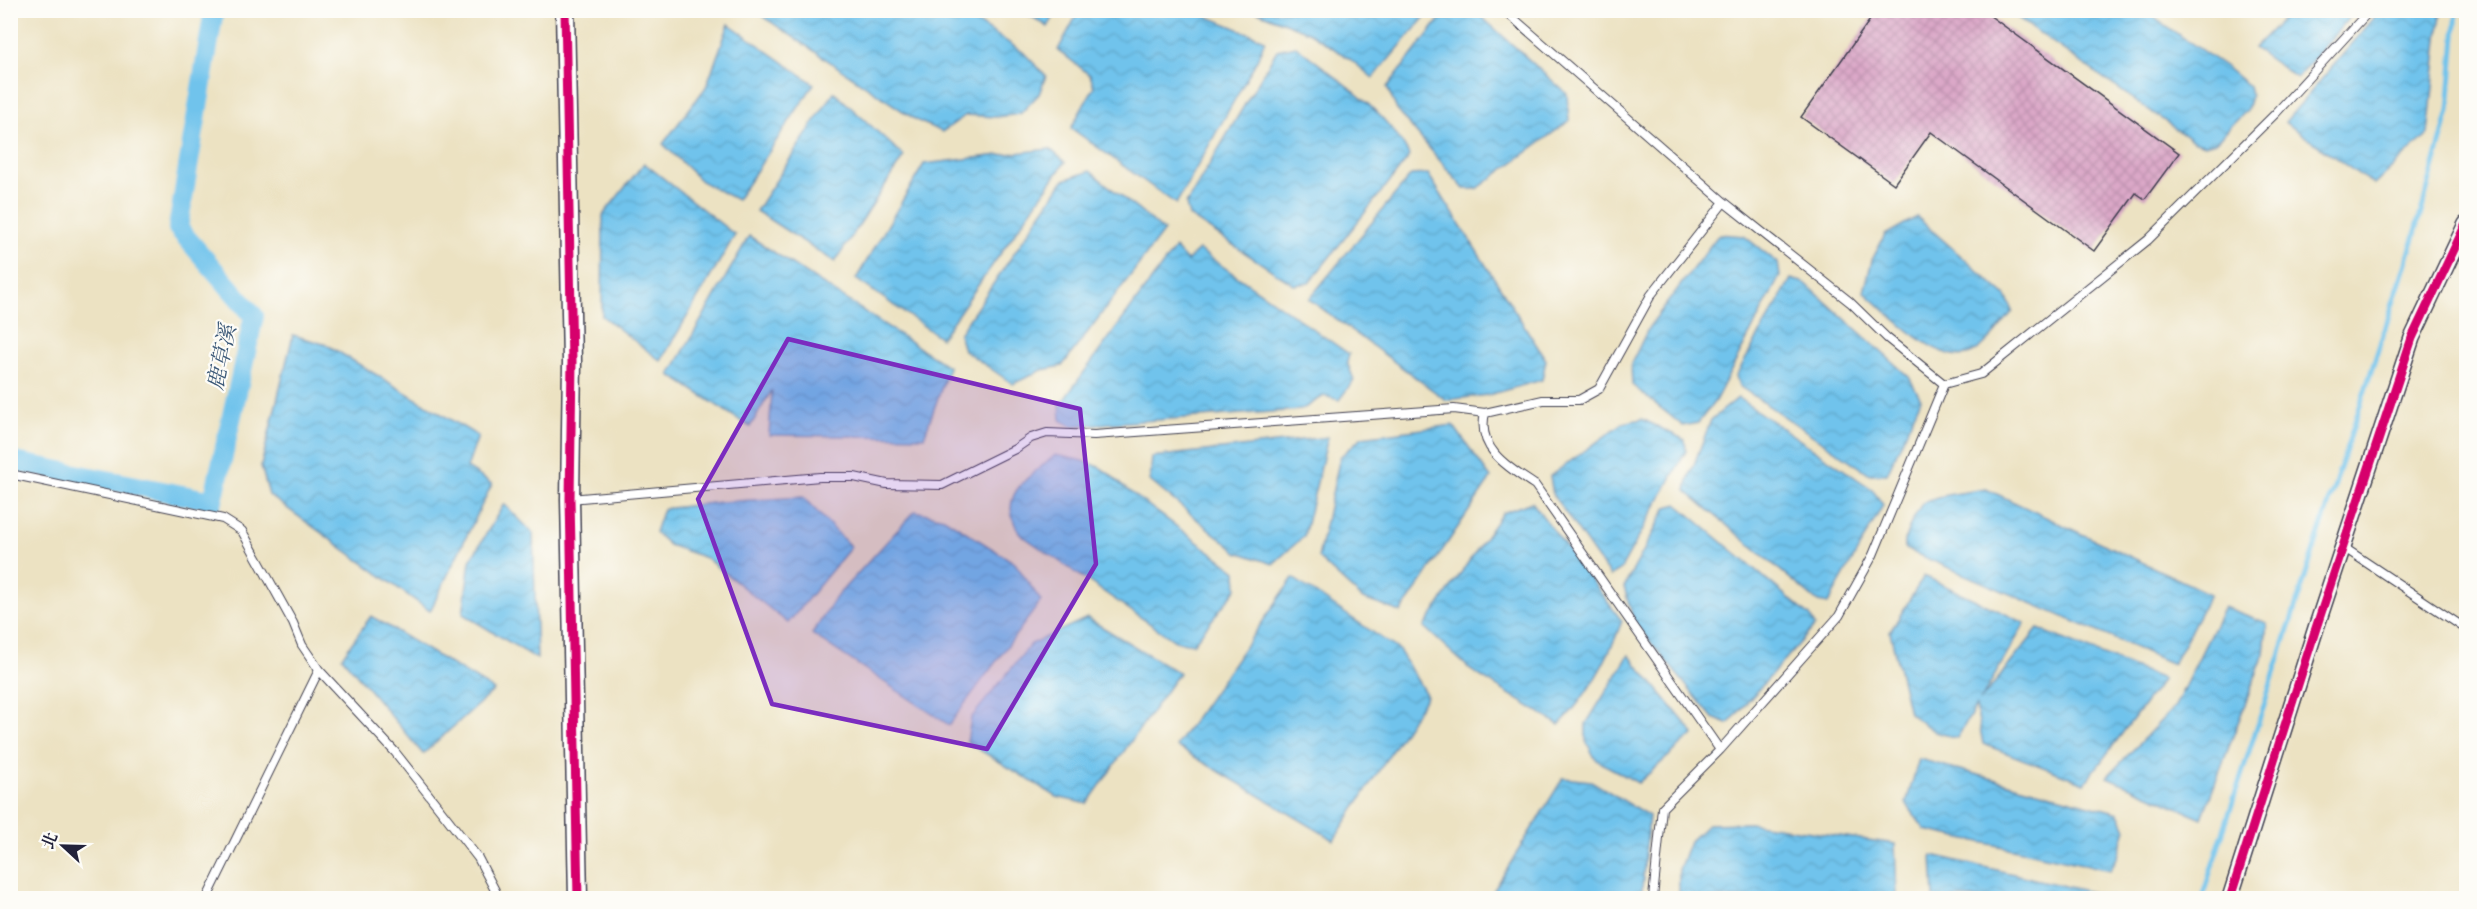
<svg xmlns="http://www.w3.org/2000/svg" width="2477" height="909" font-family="'IM FELL Great Primer','Noto Serif TC',serif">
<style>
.water{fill:url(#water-waves);stroke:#497294;stroke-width:1.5}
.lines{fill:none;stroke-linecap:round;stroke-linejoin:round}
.stream{stroke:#70c3ec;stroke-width:5}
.canal{stroke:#70c3ec;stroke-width:20}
.building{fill:url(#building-cross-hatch)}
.service-casing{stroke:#403f4f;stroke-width:10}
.minor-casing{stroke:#403f4f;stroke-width:18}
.tertiary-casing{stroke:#403f4f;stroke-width:21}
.service{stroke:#fff;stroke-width:8}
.minor{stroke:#fff;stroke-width:15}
.tertiary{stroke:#fff;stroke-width:18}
.cycleway-casing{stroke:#fdfcf7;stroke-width:13}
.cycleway{stroke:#d6006c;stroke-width:9}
.marked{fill:#7b2cbf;fill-opacity:0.2;stroke:#7b2cbf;stroke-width:4.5;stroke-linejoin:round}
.labels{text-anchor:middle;stroke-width:4.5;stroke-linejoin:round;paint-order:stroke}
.water-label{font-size:22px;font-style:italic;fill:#3d5a79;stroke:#fdfcf7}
</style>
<defs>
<pattern id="water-waves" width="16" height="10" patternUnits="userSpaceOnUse" patternTransform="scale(1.5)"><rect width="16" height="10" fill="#70c3ec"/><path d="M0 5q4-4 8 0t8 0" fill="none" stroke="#61a7cb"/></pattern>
<pattern id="building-cross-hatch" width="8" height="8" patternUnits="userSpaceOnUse" patternTransform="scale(1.5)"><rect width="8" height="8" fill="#dba8c8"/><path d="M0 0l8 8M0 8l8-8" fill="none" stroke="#bc90ad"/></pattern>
</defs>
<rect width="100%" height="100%" fill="#fdfcf7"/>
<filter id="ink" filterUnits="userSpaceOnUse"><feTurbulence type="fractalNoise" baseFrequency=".0167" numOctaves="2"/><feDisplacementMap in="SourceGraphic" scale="12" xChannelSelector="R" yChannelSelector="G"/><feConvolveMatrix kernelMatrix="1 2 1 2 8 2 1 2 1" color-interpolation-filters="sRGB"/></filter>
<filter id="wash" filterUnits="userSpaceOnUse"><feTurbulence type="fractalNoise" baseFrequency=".008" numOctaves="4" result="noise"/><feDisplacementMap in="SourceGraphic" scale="24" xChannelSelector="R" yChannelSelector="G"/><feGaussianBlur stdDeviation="1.35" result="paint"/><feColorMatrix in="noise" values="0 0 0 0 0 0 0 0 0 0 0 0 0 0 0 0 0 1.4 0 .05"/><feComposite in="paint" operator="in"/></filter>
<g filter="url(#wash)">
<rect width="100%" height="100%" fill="#ece2c2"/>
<path class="water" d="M755,11H960L1023,52L1046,76L1039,94L1020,114L997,117L966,115L942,132L916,120Z
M1023,11H1057L1048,27Z
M1079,11H1194L1265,40L1257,60L1176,204L1071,128L1094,87L1090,75L1058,50Z
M1255,11H1430L1373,78L1350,59L1310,33Z
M1446,11H1475L1567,94L1569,121L1477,189H1464L1397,110L1387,87Z
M2008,11H2144L2226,67L2249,86L2251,96L2247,110L2215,142L2205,145L2193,141Z
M2290,11H2355L2297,78L2254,48Z
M2380,11H2441L2428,134L2374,185L2285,122Z
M729,24L814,84L737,200L701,181L663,144L706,87Z
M1296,46C1337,79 1385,109 1410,156L1309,283L1294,285L1189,216L1186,204L1277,50Z
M834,92L904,156L835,262L756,211Z
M1050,149L1065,162L941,338L856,279L924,164Z
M644,163L735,235L661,361L602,316L603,215Z
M1090,171L1164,231L1062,366L1042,370L1013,384L964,350L959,334L1064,180Z
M1428,174L1546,360L1542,380L1488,395L1446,400L1309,299L1411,175Z
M1917,217L2006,296L2013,311C2002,324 1989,343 1974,352C1942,371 1887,311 1864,292L1872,260L1885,235Z
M1719,234L1744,236L1778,263L1780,276L1715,401L1698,423L1683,426L1632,385L1631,364L1649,327Z
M749,236L949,367L924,437L769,435L772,390L750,427L670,375Z
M1175,248L1187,261L1199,250L1349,354L1347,362L1354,380L1339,400L1324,396L1301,410L1071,426L1061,420L1060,405Z
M1791,279L1805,283L1909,377L1921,399L1887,474H1870L1739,386L1736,376Z
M293,335L327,345L478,436L467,468L492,484L430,611L269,495L261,466Z
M1738,398L1872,489L1883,505L1828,604L1818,602L1686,491L1688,480L1711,420Z
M1642,419L1685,440L1686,451L1621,569L1610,576L1553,495L1550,476L1623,423Z
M1453,425L1491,478L1401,612L1363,599L1318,558L1340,457L1362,437Z
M1328,437L1304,536L1273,564L1237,552L1150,481L1152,457Z
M1055,455C1085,461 1100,462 1121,485L1236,571L1237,588L1193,644L1175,641L1020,534C995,494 1027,480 1055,455Z
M1986,489L2210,594L2173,664L1905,549C1903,533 1915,517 1922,503L1947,495Z
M803,497L851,547L788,623L706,558L669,545L655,532L663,509L720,502Z
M1532,502L1622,621C1608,659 1588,696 1559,725L1472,671L1424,627L1502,513Z
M504,504L533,533L537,659L463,614L470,561Z
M1677,504L1810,616L1815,626L1728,724L1713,718L1634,622L1624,587L1667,507Z
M915,511L944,518L1015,563L1041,601L949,725L812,634L836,597Z
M1924,576L2025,623L1980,701L2038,629L2163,679L2085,783L1983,744L1976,706L1957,738L1935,732L1909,713L1890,632Z
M1293,578L1399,650L1427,696L1334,840L1176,746Z
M2224,607L2267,623L2264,654L2202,818L2107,777L2175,706Z
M371,616L494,690L423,754L342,657Z
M1087,618L1179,673L1087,804L1057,797L967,742L971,718L1031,644Z
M1629,655L1694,734L1638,783L1596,760L1586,741V724Z
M1919,759L2119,813L2126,829L2118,856L2110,870L1925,830L1906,803Z
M1563,778L1591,781L1649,816L1641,898H1489Z
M1749,823L1895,844L1897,898H1679V870L1690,841L1708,824Z
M1932,855L2116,898H1934Z"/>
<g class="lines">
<path class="stream" d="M2202,898L2414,238L2449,111L2457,10"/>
<path class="canal" d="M10,461L213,501L254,316L178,228L214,10"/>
</g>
<g id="blocks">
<path class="building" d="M1877,10H1982L2179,153L2145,199L2136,193L2094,251L1931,132L1894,184L1801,117Z"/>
</g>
</g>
<g filter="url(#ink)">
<use href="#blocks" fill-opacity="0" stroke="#403f4f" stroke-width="1.5"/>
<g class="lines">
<g class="service-casing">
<path id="service" d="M1504,10L1724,202L1850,302L1887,338L1944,384
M10,474L223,519L242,531L293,623L302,645L319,670L395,752L447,818L478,858L499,898
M570,499L820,477H854L887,484L942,485L1015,449L1031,438L1047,433L1094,435L1454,409L1485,413
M2343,547L2466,629
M1720,750L1535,485C1509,468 1476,449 1485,413L1543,400H1579L1599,389L1651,295L1724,202
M207,898L319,670
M1653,898L1662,808L1720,750L1839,616L1873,555L1944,384L1981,374L2148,240L2276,113L2370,10"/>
</g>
<g class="minor-casing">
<path id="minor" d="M2230,898L2316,628L2412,338L2466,224"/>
</g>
<g class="tertiary-casing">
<path id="tertiary" d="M565,10L572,362L570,499L578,898"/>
</g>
<use href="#service" class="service"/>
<use href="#minor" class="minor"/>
<use href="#tertiary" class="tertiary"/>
<g class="cycleway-casing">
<path id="cycleway" d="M565,10L572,362L570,499L578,898
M2230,898L2316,628L2412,338L2466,224"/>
</g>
<use href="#cycleway" class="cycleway"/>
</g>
</g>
<path class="marked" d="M788,339L1080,409L1096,564L987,749L772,704L698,499Z"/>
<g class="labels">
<g class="water-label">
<text transform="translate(221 357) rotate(-78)" y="8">鹿草溪</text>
</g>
</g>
<rect width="2477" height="909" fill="none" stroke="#fdfcf7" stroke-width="36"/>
<g transform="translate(63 846) rotate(292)" stroke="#fdfcf7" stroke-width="4.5" paint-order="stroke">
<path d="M0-4.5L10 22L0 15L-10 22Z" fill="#22223b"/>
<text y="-9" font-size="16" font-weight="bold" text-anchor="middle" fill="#22223b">北</text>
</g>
</svg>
